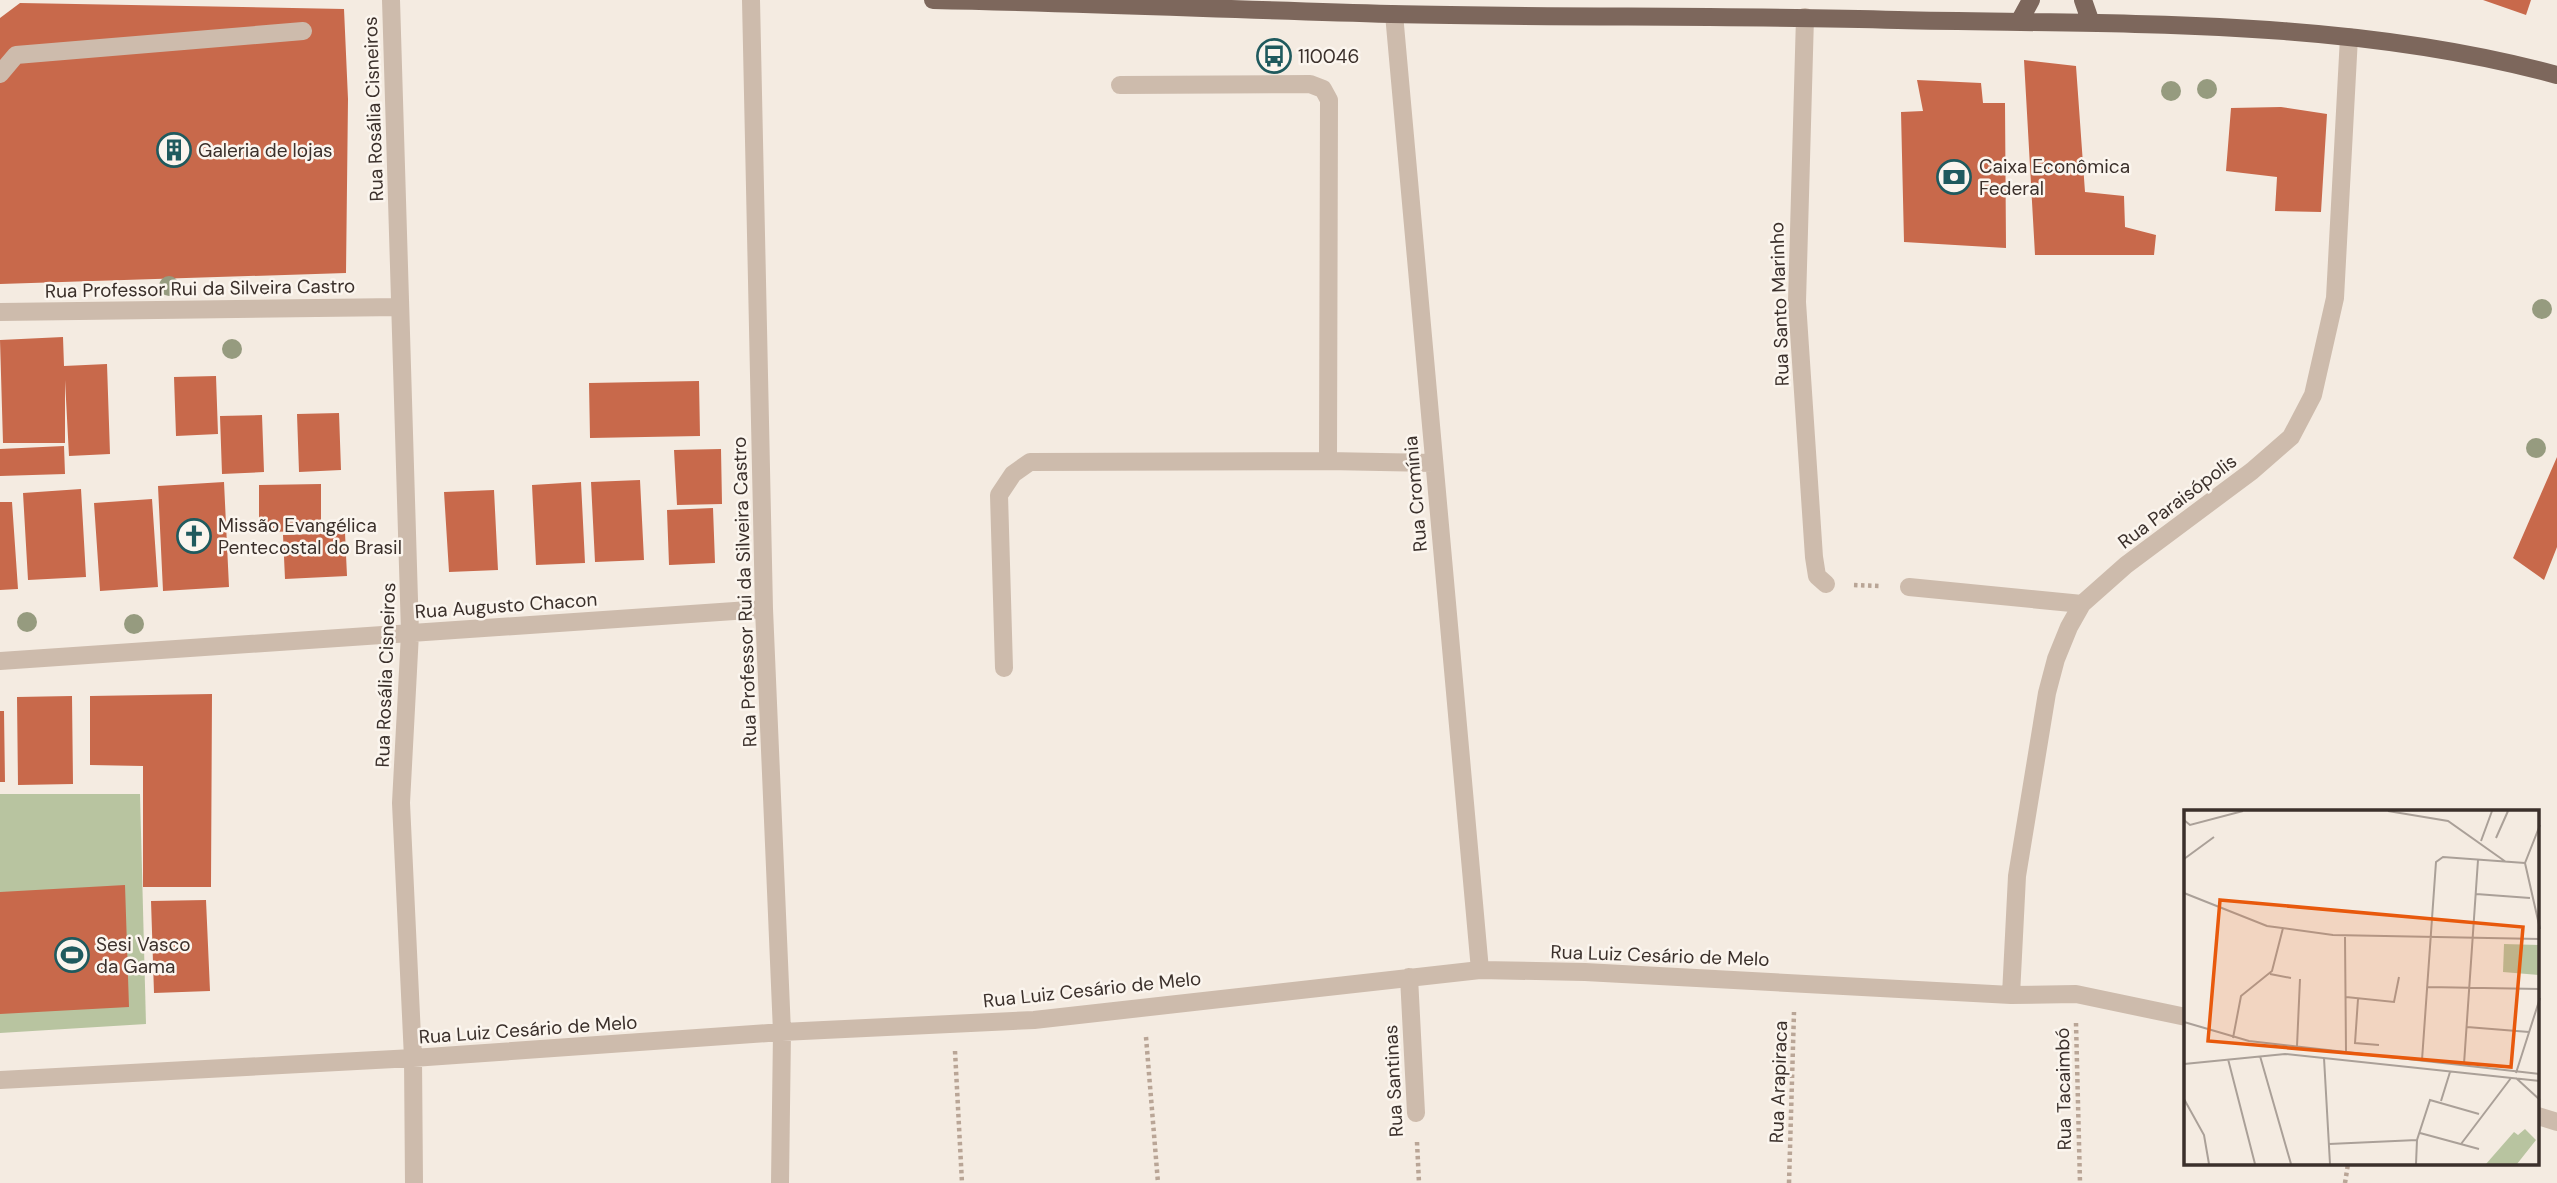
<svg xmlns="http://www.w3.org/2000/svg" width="2557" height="1183" font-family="'DM Sans',sans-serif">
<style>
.green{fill:#b8c4a0}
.building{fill:#c8694b}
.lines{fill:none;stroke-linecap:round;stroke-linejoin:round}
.path{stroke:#b9a596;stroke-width:4.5;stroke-dasharray:3.5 3.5;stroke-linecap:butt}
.minor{stroke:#cdbbac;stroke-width:18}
.major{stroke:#7d675c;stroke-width:18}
.tree{fill:#969b7f}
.labels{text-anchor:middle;stroke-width:5;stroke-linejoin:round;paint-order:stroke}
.poi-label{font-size:19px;fill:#3b302b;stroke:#fbf5ee;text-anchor:start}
.street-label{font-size:19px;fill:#3b302b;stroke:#fbf5ee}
.inset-road{fill:none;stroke:#aaa098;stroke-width:2}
.view{fill:#e8590c;fill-opacity:0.15;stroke:#e8590c;stroke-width:3.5}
.inset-edge{fill:none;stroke:#3b302b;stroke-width:3.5}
</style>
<rect width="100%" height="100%" fill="#f4ebe1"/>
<path class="green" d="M0,794H140L146,1024L0,1033Z"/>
<path class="building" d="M2483,0H2531L2526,15Z
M20,3L344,9L348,99L346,273L0,284V18Z
M2024,60L2076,66L2085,192L2124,196L2125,227L2156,235L2154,255H2035Z
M1917,80L1981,83L1983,103H2005L2006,248L1904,242L1901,112L1923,111Z
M2281,107L2327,114L2321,212L2275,211L2277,177L2226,171L2231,108Z
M63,337L64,366L107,364L110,454L69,456L65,380V443H3L0,340Z
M216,376L218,434L176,436L174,377Z
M699,381L700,436L590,438L589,383Z
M339,413L341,470L299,472L297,414Z
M262,415L264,472L222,474L220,416Z
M64,446L65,474L0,476V449Z
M721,449L722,504L677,505L674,450Z
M2557,457V547L2544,580L2513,558Z
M640,480L644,560L595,562L591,482Z
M224,482L229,587L163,591L158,486Z
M581,482L585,563L536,565L532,485Z
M321,484V531L259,532V485Z
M81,489L86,577L28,580L23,493Z
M494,490L498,570L449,572L444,492Z
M152,499L158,587L100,591L94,503Z
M0,502H12L18,589L0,590Z
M713,508L715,563L669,565L667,510Z
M345,533L347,576L285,579L283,535Z
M212,694L211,887H143V766L90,765V696Z
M72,696L73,784L18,785L17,697Z
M0,711H4L5,782H0Z
M125,885L129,1007L0,1014V892Z
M206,900L210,991L154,993L151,901Z"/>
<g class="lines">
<path class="path" d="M1854,585L1880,586
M2076,1023L2080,1183
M1146,1037L1158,1183
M955,1051L962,1183
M1417,1142L1419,1183
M1789,1183L1794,1012
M2345,1183L2348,1164"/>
<path class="minor" d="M391,0L410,633L401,803L413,1058L414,1183
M751,0L764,609L782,1032L780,1183
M1394,14L1480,970
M1805,17L1797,302L1814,557L1817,576L1826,584
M0,74L16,55L303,31
M1120,85L1310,84L1323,89L1329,100L1328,461
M0,312L400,307
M1909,587L2082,604
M0,661L764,609
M1004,668L999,495L1013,474L1030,462L1328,461L1433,463
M1409,977L1416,1113
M2011,995L2017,876L2047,693L2056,659L2069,627L2082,604L2126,565L2252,471L2291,437L2313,395L2335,298L2349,37
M0,1080L413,1058L782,1032L1034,1020L1480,970L1585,972L2011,995L2076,994L2186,1017
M2538,1116L2557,1122"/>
<path class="major" d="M933,0C1086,3 1239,10 1391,14C1560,18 1729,15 1898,20C2117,25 2344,17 2557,75
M2083,0L2091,23
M2019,22L2031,0"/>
</g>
<g class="tree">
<circle cx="2207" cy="89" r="10"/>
<circle cx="2171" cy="91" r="10"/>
<circle cx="169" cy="286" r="10"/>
<circle cx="2542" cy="309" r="10"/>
<circle cx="232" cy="349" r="10"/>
<circle cx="2536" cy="448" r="10"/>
<circle cx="27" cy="622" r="10"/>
<circle cx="134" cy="624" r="10"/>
</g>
<defs>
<g id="bus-ring" transform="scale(1.75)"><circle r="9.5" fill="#fbf5ee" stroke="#1f5a5e" stroke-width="1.5"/><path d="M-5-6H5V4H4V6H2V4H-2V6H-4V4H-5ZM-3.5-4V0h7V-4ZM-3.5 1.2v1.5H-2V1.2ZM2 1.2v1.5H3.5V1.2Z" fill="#1f5a5e"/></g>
<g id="building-ring" transform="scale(1.75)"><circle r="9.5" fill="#fbf5ee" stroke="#1f5a5e" stroke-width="1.5"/><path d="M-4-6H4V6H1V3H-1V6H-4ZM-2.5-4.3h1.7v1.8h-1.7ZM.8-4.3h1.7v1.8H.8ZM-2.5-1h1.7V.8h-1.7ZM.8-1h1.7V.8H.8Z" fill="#1f5a5e"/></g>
<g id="bank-ring" transform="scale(1.75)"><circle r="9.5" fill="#fbf5ee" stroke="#1f5a5e" stroke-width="1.5"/><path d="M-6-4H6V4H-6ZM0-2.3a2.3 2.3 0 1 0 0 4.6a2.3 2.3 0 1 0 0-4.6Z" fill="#1f5a5e"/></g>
<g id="church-ring" transform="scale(1.75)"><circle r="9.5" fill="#fbf5ee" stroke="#1f5a5e" stroke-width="1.5"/><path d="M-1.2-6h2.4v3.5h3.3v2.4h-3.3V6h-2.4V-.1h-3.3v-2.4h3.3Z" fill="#1f5a5e"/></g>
<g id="stadium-ring" transform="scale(1.75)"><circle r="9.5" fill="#fbf5ee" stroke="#1f5a5e" stroke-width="1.5"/><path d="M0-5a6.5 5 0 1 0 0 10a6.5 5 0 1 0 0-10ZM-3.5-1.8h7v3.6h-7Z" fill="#1f5a5e"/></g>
</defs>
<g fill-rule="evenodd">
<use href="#bus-ring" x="1274" y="56"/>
<use href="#building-ring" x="174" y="150"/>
<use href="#bank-ring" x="1954" y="177"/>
<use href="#church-ring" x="194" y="536"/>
<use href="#stadium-ring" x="72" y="955"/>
</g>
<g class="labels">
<g class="poi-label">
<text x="1298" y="63">110046</text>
<text x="198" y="157">Galeria de lojas</text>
<text x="1979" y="173">Caixa Econômica<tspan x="1979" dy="22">Federal</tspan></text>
<text x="218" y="532">Missão Evangélica<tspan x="218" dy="22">Pentecostal do Brasil</tspan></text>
<text x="96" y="951">Sesi Vasco<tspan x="96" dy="22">da Gama</tspan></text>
</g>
<g class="street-label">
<text transform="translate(373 109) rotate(-92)" y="7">Rua Rosália Cisneiros</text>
<text transform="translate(200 288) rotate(-1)" y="7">Rua Professor Rui da Silveira Castro</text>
<text transform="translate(1779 304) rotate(-92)" y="7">Rua Santo Marinho</text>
<text transform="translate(1415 494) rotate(-95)" y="7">Rua Cromínia</text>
<text transform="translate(2177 501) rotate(-37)" y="7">Rua Paraisópolis</text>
<text transform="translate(744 592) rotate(-92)" y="7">Rua Professor Rui da Silveira Castro</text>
<text transform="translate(506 605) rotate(-4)" y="7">Rua Augusto Chacon</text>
<text transform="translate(385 675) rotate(-88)" y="7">Rua Rosália Cisneiros</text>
<text transform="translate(1660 955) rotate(2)" y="7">Rua Luiz Cesário de Melo</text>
<text transform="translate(1092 989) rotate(-6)" y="7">Rua Luiz Cesário de Melo</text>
<text transform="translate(528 1029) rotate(-4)" y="7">Rua Luiz Cesário de Melo</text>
<text transform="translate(1393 1081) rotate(-93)" y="7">Rua Santinas</text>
<text transform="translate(1778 1082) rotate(-88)" y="7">Rua Arapiraca</text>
<text transform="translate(2063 1089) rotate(-91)" y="7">Rua Tacaimbó</text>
</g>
</g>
<g transform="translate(2184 810)">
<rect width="355" height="355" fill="#f4ebe1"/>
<path d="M320,134L355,135V165L319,162ZM341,319L352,330L333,354H302L330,322L334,325Z" fill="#b8c4a0"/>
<path class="inset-road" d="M204,1L264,11L322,52M0,10L6,15L59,1M356,15L341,53L356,119M312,28L324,1M297,31L308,1M0,49L30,27M0,83L83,116L149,125L356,129M292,84L346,88M161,127L162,241M86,164L107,168M243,177L356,179M162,187L210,192L215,167M174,189L171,233L195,235M0,212L65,231L356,264M283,217L345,222M49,228L57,186L88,161L99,118M113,236L116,169M76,246L107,354M140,248L146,354M44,249L71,354M238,250L252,52L259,47L341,53M0,254L101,244L356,271M280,254L294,50M332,263L356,188M332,268L356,290M0,289L20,325L25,354M257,291L266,262M236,323L295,339M145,334L233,330M277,334L327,268M232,354L233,330L246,290L295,304"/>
<path class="view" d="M36,90L339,117L327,257L24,231Z"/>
<rect width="355" height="355" class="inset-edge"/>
</g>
</svg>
